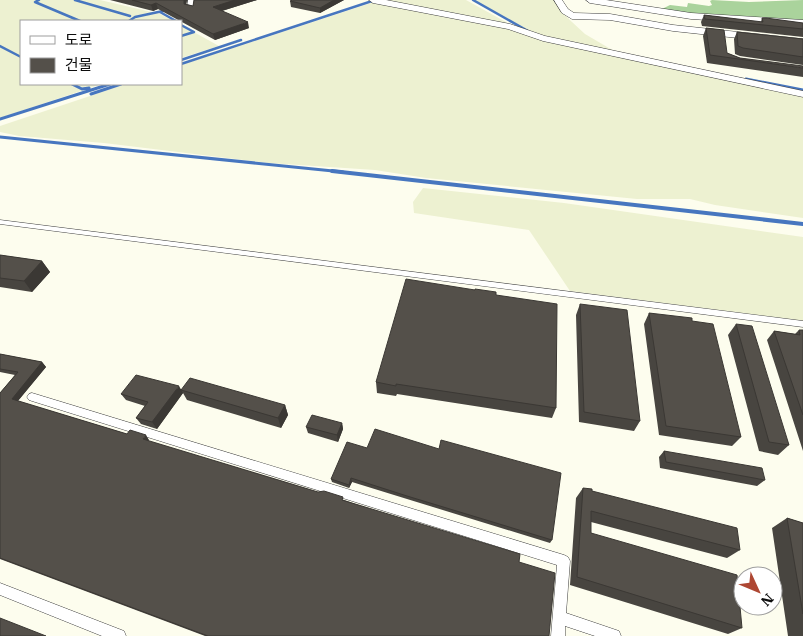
<svg xmlns="http://www.w3.org/2000/svg" width="803" height="636" font-family="'IBM Plex Serif','Noto Sans KR',serif">
<style>
.farmland{fill:#edf1d1}
.forest{fill:#aad39c}
.lines{fill:none;stroke-linecap:round;stroke-linejoin:round}
.stream-far2{stroke:#4776bf;stroke-width:2.5}
.stream-far1{stroke:#4776bf;stroke-width:3}
.stream{stroke:#4776bf;stroke-width:4}
.service-casing{stroke:#404040;stroke-width:1}
.minor-casing{stroke:#404040;stroke-width:1}
.service{fill:#fff;fill-rule:evenodd}
.minor{fill:#fff;fill-rule:evenodd}
.wall{fill:#484540}
.shaded-wall{fill:#3b3834}
.building{fill:#54504a;stroke:#3b3834}
</style>
<rect width="100%" height="100%" fill="#fdfdee"/>
<path class="farmland" d="M0,0H100L160,14L174,21H21V84H102L0,118Z
M380,0H466L515,27Z
M474,0H556L561,11L572,22L585,34L614,51L544,36L528,30Z
M374,2L516,29L803,96V218L715,205L690,199H637L426,178L375,170L269,163L104,143L19,136L0,132V126L126,84H181V65Z
M181,25L219,46L181,58Z
M423,188L564,203L803,237V321L570,291L529,230L414,213L413,202Z"/>
<path class="forest" d="M712,0L749,2L803,0V22L717,17L662,9L670,5L687,7L688,3L709,6L712,5L710,1Z"/>
<g class="lines">
<path class="stream-far2" d="M39,0L35,2L80,21
M75,0L130,16
M473,0L528,31
M160,12L176,21
M129,21L135,17L163,11
M181,25L194,32L181,36
M0,46L21,57
M181,60L241,40
M181,64L375,0"/>
<path class="stream-far1" d="M746,79L803,90
M72,84L82,89L89,88
M91,94L121,84
M0,119L110,84
M0,137L343,172"/>
<path class="stream" d="M332,171L803,224"/>
<g class="service-casing">
<path id="service" d="M0,220L803,321V327L0,224Z
M32,393L564,555L568,557L570,561L566,613L619,631L621,636H595L565,626V636H551L557,565L32,401L29,400L27,397L29,394Z
M0,583L124,631L126,636H102L0,595Z"/>
</g>
<g class="minor-casing">
<path id="minor" d="M188,0H196L194,11L187,9Z
M369,0H386L510,24L545,36L803,91V97L543,41L508,29L373,3Z
M554,0H562L568,9L574,13L610,14L673,25L803,39V45L673,31L610,20L572,19L562,13Z
M586,0H606L691,13L803,20V26L691,19L590,3Z"/>
</g>
<use href="#service" class="service"/>
<use href="#minor" class="minor"/>
</g>
<path class="wall" d="M110,0H187L186,4L193,6L194,0H257L222,11L249,28L215,40L158,9L153,11Z
M344,0L320,13L291,7L290,1Z
M704,15L761,22L762,18L803,23V37L702,26L701,22Z
M706,28L727,53L740,58L803,68V77L707,63L703,36Z
M737,32L803,39V65L740,56L735,54L734,39Z
M0,255L42,261L50,272L32,292L0,287Z
M496,295L556,408L552,418L397,394L396,396L377,393L376,382Z
M580,304L640,421L634,431L579,422L576,315Z
M649,313L692,321L741,437L732,446L659,435L644,324Z
M736,324L789,445L778,455L759,451L728,335Z
M799,330H803V451L767,340L774,331L795,334Z
M0,354L42,362L46,367L18,401L127,434L149,440L148,441L344,500L519,562L549,636H205L0,559V393L15,375L0,372Z
M181,389L285,405L288,415L281,428L187,400L183,393L157,429L141,424L136,418L145,406L126,400L121,394Z
M342,423L343,429L338,442L308,433L306,427Z
M367,448L439,449L552,540L550,543L407,499L352,482L349,488L332,482L331,479Z
M664,451L765,480L757,486L660,468L659,457Z
M583,488L592,491L740,550L727,558L591,522V533L742,628L728,634L570,585L576,498Z
M787,518L803,523V636H788L772,528Z"/>
<path class="shaded-wall" d="M184,0H187L185,10L184,4Z
M235,0H257L215,13L213,7Z
M334,0H344L320,13V8Z
M156,3L158,9L153,11L151,5Z
M248,22L249,28L215,40L213,34Z
M42,261L50,272L32,292L24,281Z
M42,362L46,367L16,403L12,399Z
M179,386L183,393L157,429L152,422Z
M285,405L288,415L281,428L278,418Z
M342,423L343,429L338,442L337,435Z
M146,435L149,440L147,443L143,439Z
M351,478L352,482L349,488V485Z"/>
<path class="building" d="M132,0H184V4L193,6L194,0H235L213,7L248,22L213,34L156,3L151,5Z
M293,0H334L320,8L290,1Z
M704,15L763,22L762,18H766L803,23V29L705,19Z
M706,28L724,30L727,53L740,58L803,66V68L710,55Z
M737,32L803,39V57L743,48L738,46Z
M0,255L42,261L24,281L0,278Z
M406,279L475,290V289L496,292V295L557,304L556,408L396,384V386L376,382Z
M580,304L627,310L640,421L584,412Z
M649,313L692,318V321L713,324L741,437L666,426Z
M736,324L752,326L789,445L769,442Z
M799,330H803V415L774,331L800,335Z
M0,354L42,362L12,399L127,434L130,430L146,435L143,439L318,492L324,491L343,497L342,500L520,554L519,562L555,573L549,636H208L0,558V393L18,372L0,369Z
M136,375L179,386L152,422L136,418L148,402L121,394Z
M190,378L285,405L278,418L181,390Z
M312,415L342,423L337,435L306,427Z
M375,429L439,449L441,440L561,473L552,540L407,496L351,478L349,485L331,479L347,442L367,448Z
M664,451L762,468L765,480L666,462Z
M583,488L592,489V491L737,528L740,550L591,511V533L737,575L742,628L577,577Z
M787,518L803,523V614Z
M0,618L46,636H0Z"/>
<rect x="20" y="20" width="162" height="65" fill="#ffffff" stroke="#9e9e9e"/>
<rect x="30" y="36" width="25" height="8" fill="#ffffff" stroke="#9e9e9e"/>
<text x="65" y="45" font-size="15" fill="#0d0d0d">도로</text>
<rect x="30" y="58" width="25" height="15" fill="#54504a" stroke="#9e9e9e"/>
<text x="65" y="70" font-size="15" fill="#0d0d0d">건물</text>
<g transform="translate(758 591) rotate(134)"><circle r="24" fill="#ffffff" stroke="#9e9e9e"/>
<path d="M0-4L9 19L0 12L-9 19Z" fill="#ae4733"/>
<text y="-8" font-size="14" font-weight="bold" text-anchor="middle" fill="#0d0d0d">N</text>
</g>
</svg>
